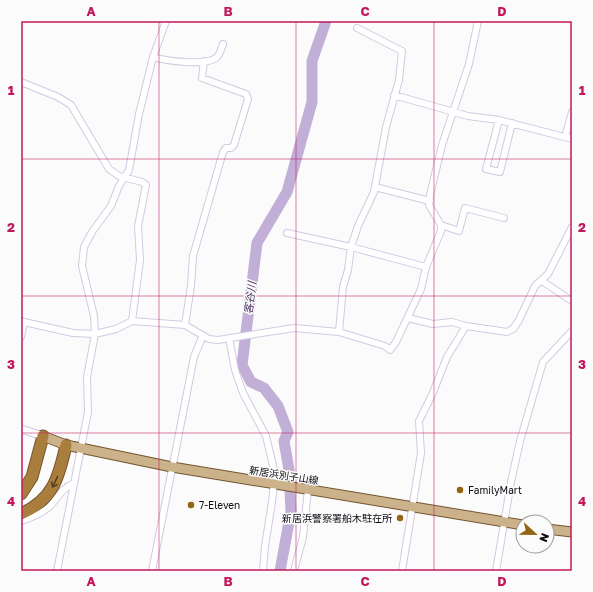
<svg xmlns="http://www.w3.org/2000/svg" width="593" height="592" font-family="'Golos Text','Noto Sans JP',sans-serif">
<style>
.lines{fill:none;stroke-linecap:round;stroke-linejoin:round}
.river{stroke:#c1afd7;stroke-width:11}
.minor-casing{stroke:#d3c9e1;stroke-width:8}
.tertiary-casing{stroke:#d3c9e1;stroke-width:9}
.primary-casing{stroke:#73552d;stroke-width:11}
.motorway-casing{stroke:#73552d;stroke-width:13}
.minor{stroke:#fff;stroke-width:6}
.tertiary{stroke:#fff;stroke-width:7}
.primary{stroke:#cbb28a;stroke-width:9}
.motorway{stroke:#a97e3c;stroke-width:11}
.oneway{stroke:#543e25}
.grid{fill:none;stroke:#c2185b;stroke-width:1;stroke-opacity:0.55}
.poi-dot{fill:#936411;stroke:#fbfbfb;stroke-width:1.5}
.labels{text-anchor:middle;stroke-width:3;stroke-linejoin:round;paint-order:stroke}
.street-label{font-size:10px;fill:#0e0a12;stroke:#fbfbfb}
.poi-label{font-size:10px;fill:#0e0a12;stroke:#fbfbfb;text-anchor:start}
.water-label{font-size:11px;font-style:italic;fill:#4f3669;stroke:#fbfbfb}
.neatline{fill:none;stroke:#c2185b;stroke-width:1.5}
.grid-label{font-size:13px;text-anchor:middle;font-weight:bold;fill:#c2185b}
</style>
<rect width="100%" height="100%" fill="#fbfbfb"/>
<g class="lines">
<path class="river" d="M280,571L291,511L289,470L284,441L288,432L278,406L264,388L251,382L242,365L257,243L287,192L312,102V61L326,21"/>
<g class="minor-casing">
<path id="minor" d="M153,57C166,61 205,66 216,58C220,55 221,49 223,44
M21,82L58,97L71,105L109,169L119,176L142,182L146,185L138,226L140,260L132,321
M394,95L468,116L499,120L572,139
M499,120L486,169L500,172L512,123
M565,137L572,112
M375,187L430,201
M441,225L459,231L465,208L504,218
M287,233L351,247L426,267
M542,281L572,301
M408,318L433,324L452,322L466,326L507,332L513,329L519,320L535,286L548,274L572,227
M21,321L24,322L21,337
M24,322L73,333L95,334L116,329L132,321L185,325L209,339L218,340L294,328L339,332L385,346L390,350L396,342L421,289L426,267L441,231V225L429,205L430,195L442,145L469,64L478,21
M185,325L191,286L193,256L223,152L226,148H231L234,145L248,99L246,94L202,78L204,61
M339,332L343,287L348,270L351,247L358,226L374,192L386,127L399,80L402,51L357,28
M229,338L235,370L243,393L266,436L275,474L272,502L265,546L263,571
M21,521C31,518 41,514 49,507C57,500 62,487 73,484
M57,571L88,412L87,377L95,334L94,316L82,266L84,247L92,232L111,206L119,186L129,170L139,114L153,57L166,21
M152,571L194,357L203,335
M294,571L303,537L308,490
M402,571L421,453L419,421L432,395L447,357L466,326
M496,571L511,482L520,441L543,362L572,331"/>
</g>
<g class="tertiary-casing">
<path id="tertiary" d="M21,429L43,436"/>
</g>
<g class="primary-casing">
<path id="primary" d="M43,436L66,445L172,467L523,525
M547,529L572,532"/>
</g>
<g class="motorway-casing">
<path id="motorway" d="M21,494L32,477L43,436
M21,514C53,500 59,477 66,445"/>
</g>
<use href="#minor" class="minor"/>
<use href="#tertiary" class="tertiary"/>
<use href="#primary" class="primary"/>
<use href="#motorway" class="motorway"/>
</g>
<defs><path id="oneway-shaft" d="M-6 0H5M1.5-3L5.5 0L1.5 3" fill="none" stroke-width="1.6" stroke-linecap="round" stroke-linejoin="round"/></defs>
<use class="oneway" href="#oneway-shaft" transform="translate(55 482) rotate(115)"/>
<path class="grid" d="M159,21V571M296,21V571M434,21V571M21,159H572M21,296H572M21,433H572"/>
<g class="poi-dot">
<circle cx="460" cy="490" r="4"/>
<circle cx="191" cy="505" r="4"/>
<circle cx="400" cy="518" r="4"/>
</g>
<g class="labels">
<g class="street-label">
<text transform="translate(284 475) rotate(9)" y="4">新居浜別子山線</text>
</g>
<g class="poi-label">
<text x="468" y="494">FamilyMart</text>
<text x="199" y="509">7-Eleven</text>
<text x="392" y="522" text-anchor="end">新居浜警察署船木駐在所</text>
</g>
<g class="water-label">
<text transform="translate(250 298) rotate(-83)" y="4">客谷川</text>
</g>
</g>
<rect width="593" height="592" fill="none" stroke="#fbfbfb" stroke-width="44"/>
<g transform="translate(535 534) rotate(112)"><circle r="19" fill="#fbfbfb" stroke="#9c9b9e"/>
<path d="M0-3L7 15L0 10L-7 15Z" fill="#936411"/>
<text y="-6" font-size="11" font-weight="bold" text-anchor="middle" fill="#0e0a12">N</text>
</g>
<rect x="22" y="22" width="549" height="548" class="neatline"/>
<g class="grid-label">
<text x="91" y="16">A</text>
<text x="228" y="16">B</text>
<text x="365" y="16">C</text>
<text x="502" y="16">D</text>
<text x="11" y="95">1</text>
<text x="582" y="95">1</text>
<text x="11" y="232">2</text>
<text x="582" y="232">2</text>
<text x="11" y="369">3</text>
<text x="582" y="369">3</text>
<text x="11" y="506">4</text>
<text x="582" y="506">4</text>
<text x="91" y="586">A</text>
<text x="228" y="586">B</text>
<text x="365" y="586">C</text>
<text x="502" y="586">D</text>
</g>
</svg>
